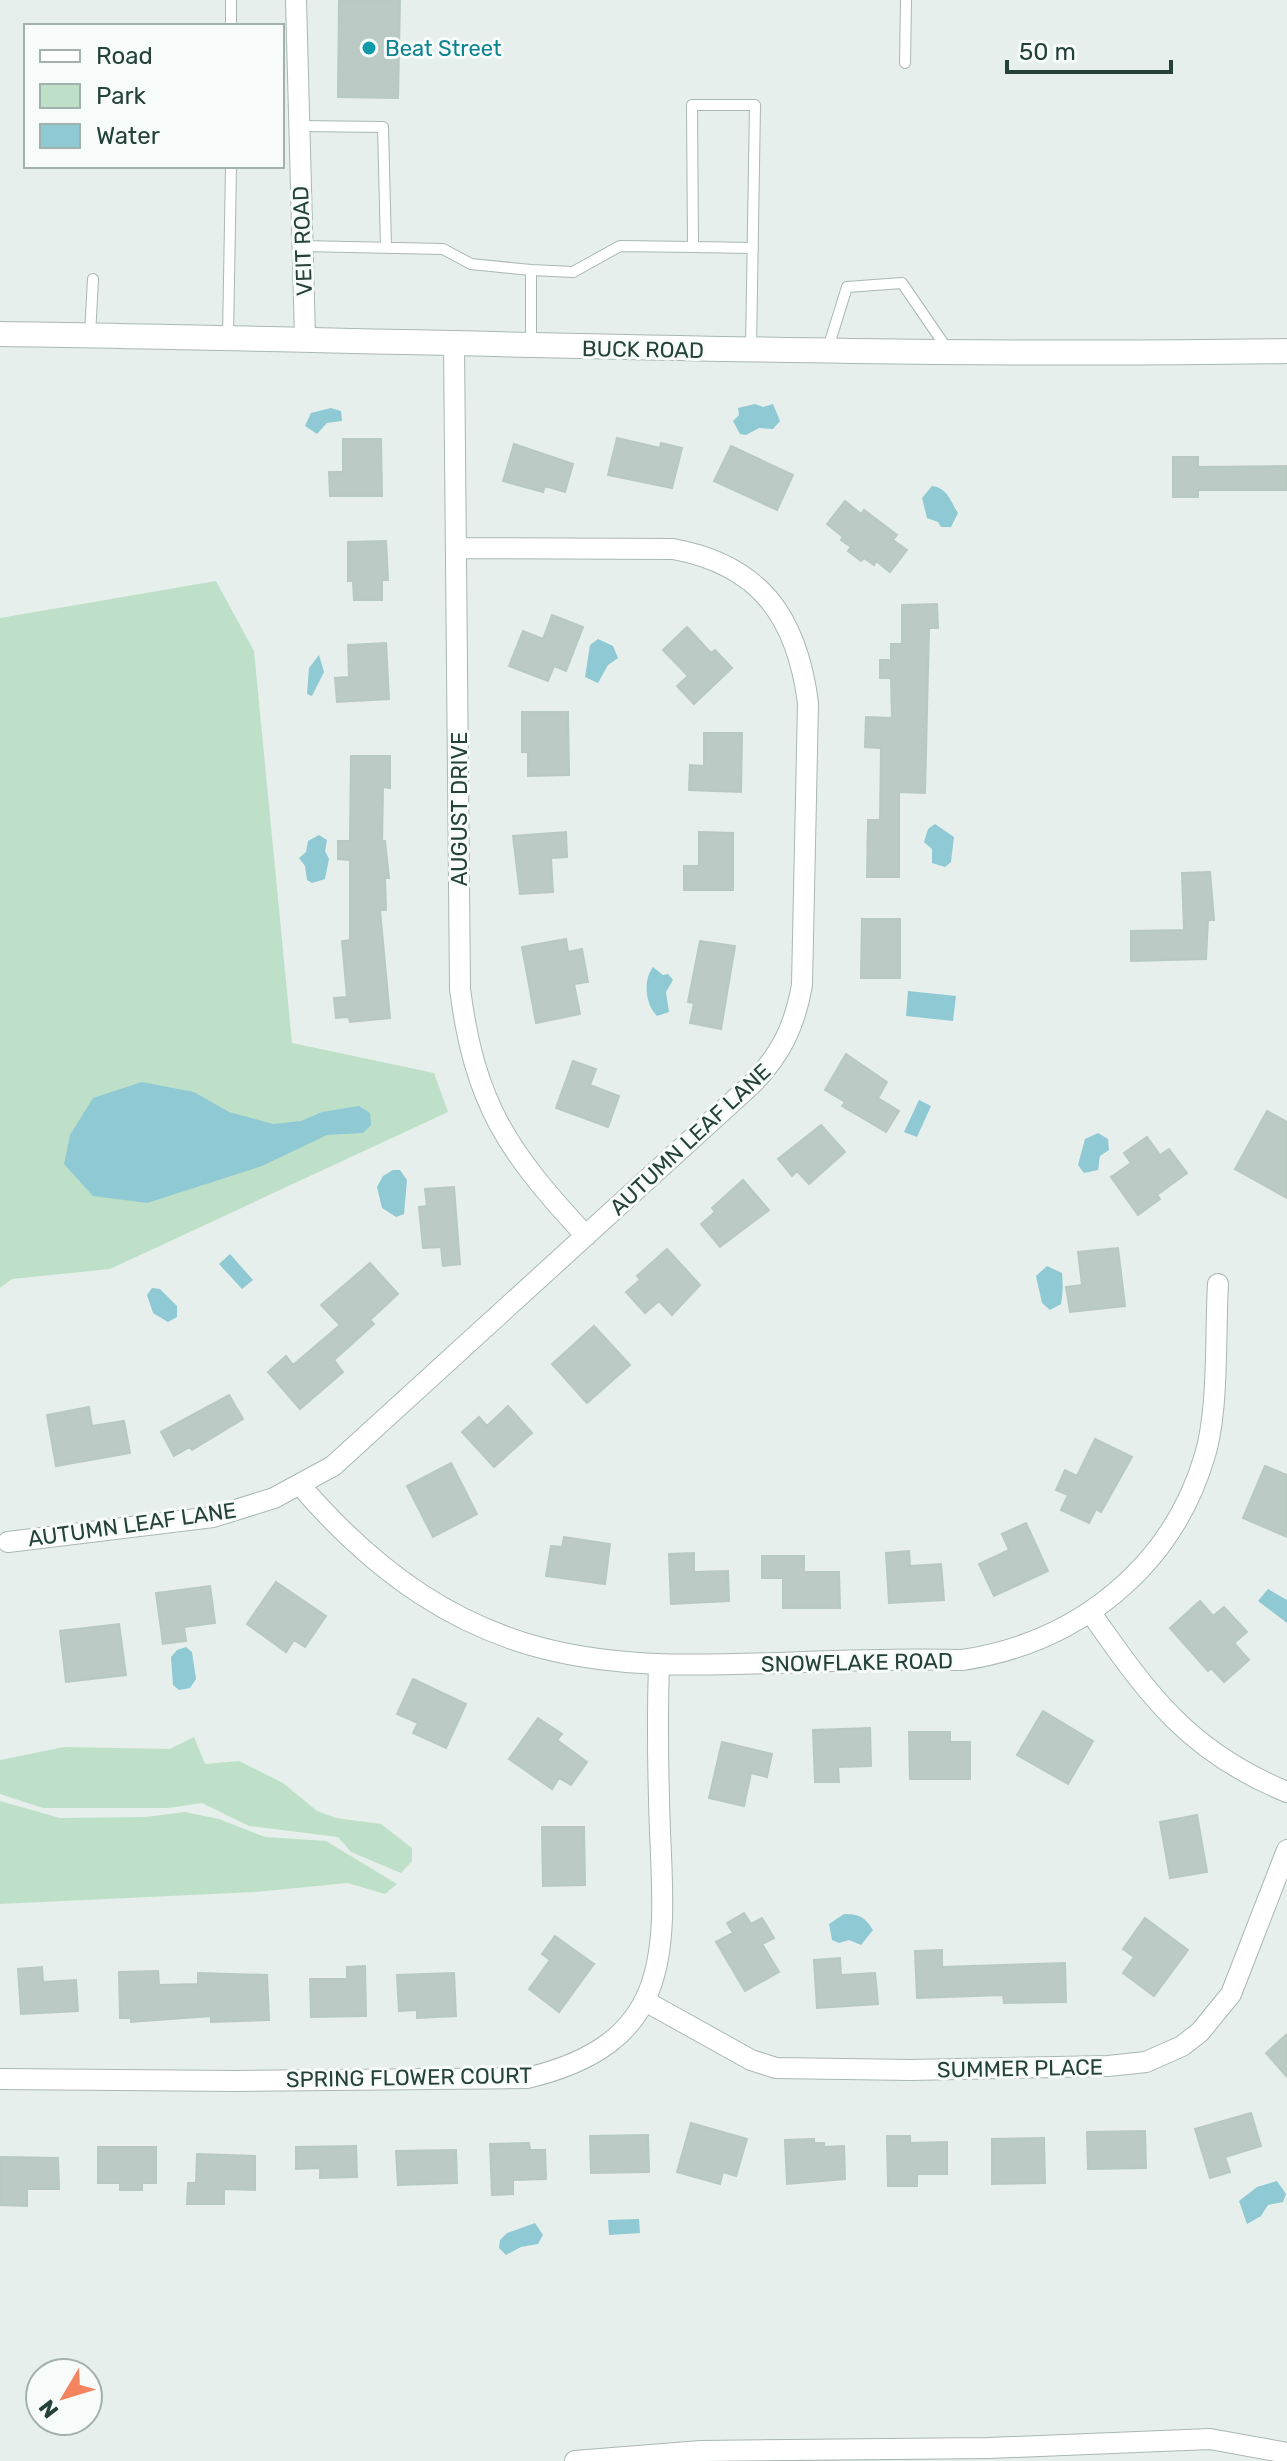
<svg xmlns="http://www.w3.org/2000/svg" width="1287" height="2461" font-family="Rubik,sans-serif">
<style>
.green{fill:#bfe0c8}
.water{fill:#8ec9d4}
.building{fill:#bbcac4;stroke:#b8c9c2;stroke-width:2}
.lines{fill:none;stroke-linecap:round;stroke-linejoin:round}
.service-casing{stroke:#a8b8b2;stroke-width:12}
.minor-casing{stroke:#a8b8b2;stroke-width:22}
.tertiary-casing{stroke:#a8b8b2;stroke-width:26}
.service{stroke:#fff;stroke-width:10}
.minor{stroke:#fff;stroke-width:20}
.tertiary{stroke:#fff;stroke-width:24}
.culture-dot{fill:#0f9aa8;stroke:#f7fbf9;stroke-width:3}
.labels{text-anchor:middle;stroke-width:6;stroke-linejoin:round;paint-order:stroke}
.culture-label{font-size:22px;fill:#0d838f;stroke:#f7fbf9;text-anchor:start}
.street-label{font-size:22px;fill:#24423a;stroke:#f7fbf9}
</style>
<rect width="100%" height="100%" fill="#e6efeb"/>
<path class="green" d="M216,581L254,651L292,1043L434,1073L448,1112L110,1269L12,1279L0,1288V618Z
M194,1737L205,1764L239,1761L283,1783L317,1811L336,1818L381,1824L412,1848V1861L401,1873L351,1852L338,1837L249,1826L202,1803L168,1808H43L0,1794V1760L64,1747L170,1749Z
M0,1801L60,1818L146,1817L185,1812L219,1819L265,1837L326,1841L397,1884L385,1894L348,1883L255,1892L0,1904Z"/>
<path class="water" d="M755,404L763,407L773,404L780,421L773,429L759,428L746,435L740,434L733,421L739,415L738,408Z
M331,408L341,411L342,421L327,423L317,434L305,426L311,413Z
M932,486C948,488 950,501 958,513L951,527H941L938,522L927,518L922,498Z
M598,639L613,646L618,658L608,665L598,683L585,677L590,645Z
M319,655L324,672L312,696L307,694L309,668Z
M935,824L954,837L951,862L945,867L932,863V849L924,842L928,829Z
M319,835L327,840L325,851L329,859L325,879L312,883L307,880L305,866L299,858L306,852L308,841Z
M653,967L663,975L668,974L673,980L666,992L669,1012L657,1016C645,1004 643,980 653,967Z
M908,991L956,996L953,1021L906,1016Z
M142,1082L194,1092L229,1112L273,1124L301,1121L322,1112L359,1106L370,1113L371,1125L363,1133L327,1135L262,1166L147,1203L93,1196L64,1164L70,1135L93,1098Z
M919,1100L931,1106L917,1137L904,1132Z
M1098,1133L1108,1139L1109,1150L1100,1156L1098,1170L1084,1173L1078,1165L1085,1139Z
M393,1170H400L407,1180L404,1214L396,1217L382,1208L377,1187L383,1176Z
M230,1254L253,1280L242,1289L219,1264Z
M1047,1266L1062,1273C1063,1284 1063,1293 1061,1304L1050,1310L1042,1303L1036,1276Z
M152,1288L160,1289L177,1306V1317L168,1322L153,1313L147,1295Z
M1268,1589L1287,1600V1623L1258,1601Z
M186,1647L192,1652L196,1679L190,1688L179,1690L173,1685L171,1657L177,1650Z
M844,1914C859,1914 865,1917 873,1930L861,1945L849,1940L839,1943L832,1940L829,1924Z
M1277,2181L1286,2194L1283,2202L1268,2205L1261,2216L1247,2224L1239,2201L1257,2187Z
M639,2219L640,2233L609,2235L608,2220Z
M535,2223L543,2235L538,2244L521,2247L506,2255L499,2248L500,2240L507,2233Z"/>
<path class="building" d="M339,0H400L398,98L338,97Z
M617,438L660,448L661,443L682,448L672,488L608,475Z
M343,439H381L382,496H330L329,472H343Z
M514,444L573,464L565,492L545,486L543,492L503,481Z
M731,446L793,475L777,510L714,481Z
M1173,457H1198V467L1287,466V490H1198V497H1173Z
M845,501L861,514L864,510L897,535L893,540L907,550L890,572L876,561L874,565L864,558L861,561L848,551L851,547L841,540L843,537L827,524Z
M386,541L388,580H382V600H354L353,581H348V542Z
M937,604L938,628H929L925,793L899,792V877H867L868,820H880L881,748L865,747L866,717L892,718L891,678H880V660H891V644H902V605Z
M552,615L583,627L566,671L554,666L548,681L509,666L523,631L543,639Z
M687,627L711,653L715,650L732,668L694,704L677,686L688,676L663,650Z
M386,643L389,699L337,702L335,678L349,677L348,645Z
M522,712H568L569,775L528,776V752H522Z
M704,733H742L741,792L689,790L690,765L704,766Z
M351,756H390V788L383,787L382,841H385L389,878H385L386,910H380L390,1018L350,1022L349,1017L336,1018L334,998L347,997L342,941L350,940V860L338,859V841H350Z
M566,832L567,857L551,858L553,892L520,894L513,836Z
M699,832L733,833V890H684V866H699Z
M1210,872L1214,920H1208L1206,959L1131,961V931L1184,930L1182,873Z
M862,919H900V978H861Z
M566,939L568,952L582,949L588,982L574,984L580,1014L536,1023L522,947Z
M700,941L735,946L721,1029L690,1023L694,1003L688,1002Z
M846,1054L887,1082L878,1098L899,1111L886,1132L842,1106L845,1102L825,1090Z
M573,1061L596,1069L590,1085L619,1096L608,1127L556,1108Z
M1267,1111L1287,1122V1198L1235,1169Z
M821,1125L845,1152L809,1184L797,1171L792,1176L778,1159Z
M1147,1137L1160,1155L1169,1149L1187,1173L1157,1195L1160,1199L1138,1215L1111,1177L1131,1163L1124,1153Z
M743,1180L769,1210L720,1247L701,1224L715,1212L712,1208Z
M454,1187L460,1264L443,1266L441,1247L423,1248L419,1207L427,1206L425,1189Z
M1118,1248L1125,1306L1070,1312L1066,1287L1082,1285L1078,1252Z
M667,1249L700,1285L672,1315L659,1301L645,1313L626,1292L640,1280L637,1276Z
M370,1263L398,1294L370,1320L374,1324L334,1360L343,1372L300,1409L268,1372L286,1356L293,1365L340,1325L321,1305Z
M594,1326L630,1365L587,1403L552,1364Z
M229,1395L243,1419L192,1450L190,1447L174,1456L161,1432Z
M508,1406L532,1433L494,1467L462,1432L479,1417L487,1426Z
M89,1407L92,1426L124,1421L130,1453L56,1466L47,1415Z
M1095,1439L1132,1457L1101,1512L1096,1509L1089,1523L1061,1510L1068,1495L1056,1490L1065,1470L1077,1476Z
M451,1463L477,1514L433,1537L407,1486Z
M1265,1466L1287,1475V1537L1243,1518Z
M1026,1523L1048,1571L994,1596L979,1564L1009,1550L1002,1534Z
M564,1537L610,1544L605,1584L546,1576L551,1546L562,1547Z
M909,1551L910,1566L941,1564L944,1600L889,1603L886,1553Z
M694,1553V1572L728,1571L729,1601L671,1604L669,1554Z
M762,1556H804V1572H839L840,1608H783V1578H762Z
M276,1582L326,1616L305,1647L294,1640L286,1652L247,1624Z
M210,1586L215,1623L184,1627L186,1641L163,1644L156,1593Z
M1200,1601L1213,1616L1224,1607L1247,1632L1234,1643L1249,1660L1224,1682L1211,1668L1208,1671L1170,1628Z
M119,1624L126,1675L66,1682L60,1631Z
M413,1679L466,1704L446,1748L413,1733L418,1723L397,1714Z
M1043,1711L1093,1741L1068,1784L1017,1755Z
M538,1718L562,1734L557,1740L587,1762L571,1785L559,1778L552,1789L509,1759Z
M870,1728L871,1766L838,1767L839,1782H815L813,1730Z
M909,1732H950V1742H970V1779H910Z
M722,1742L772,1754L767,1777L751,1773L744,1806L709,1798Z
M1197,1815L1207,1872L1170,1878L1160,1822Z
M542,1827H584L585,1885L543,1886Z
M744,1913L751,1924L762,1918L774,1938L762,1944L779,1972L745,1991L716,1942L733,1933L727,1923Z
M1145,1918L1188,1950L1154,1996L1123,1973L1134,1957L1123,1949Z
M555,1936L594,1964L559,2012L529,1989L550,1960L542,1954Z
M942,1950V1967L1065,1963L1066,2002L1004,2003L1003,1995L917,1998L915,1951Z
M840,1958L841,1975L875,1973L878,2004L817,2008L814,1960Z
M365,1966L366,2016L311,2017L310,1979H347V1967Z
M42,1967L43,1982L76,1980L78,2011L21,2014L18,1969Z
M158,1971L159,1985L198,1984V1973L267,1975L269,2020L211,2022V2016L131,2022V2018H120L119,1972Z
M454,1973L456,2016L417,2018V2010L399,2011L397,1975Z
M1287,2034V2077L1266,2053Z
M1251,2113L1261,2146L1225,2157L1230,2172L1210,2178L1195,2129Z
M691,2123L747,2139L736,2176L723,2172L720,2184L677,2172Z
M1145,2131L1146,2168L1088,2169L1087,2132Z
M648,2135L649,2172L591,2173L590,2136Z
M887,2136H910V2143L947,2142V2174H917V2186H888Z
M1044,2138L1045,2183L992,2184V2139Z
M814,2139V2143H824V2147L844,2146L845,2179L787,2184L785,2140Z
M529,2143L530,2150H545L546,2179L513,2180V2194L492,2195L490,2144Z
M356,2146L357,2177L320,2178V2168L296,2169V2147Z
M98,2147H156V2183H142V2190H120V2183H98Z
M456,2150L457,2183L398,2185L396,2151Z
M197,2154L255,2156V2190L224,2189V2204H187L188,2183H196Z
M0,2157L58,2158L59,2189H27V2206L0,2205Z"/>
<g class="lines">
<g class="service-casing">
<path id="service" d="M231,26V0
M905,63L906,0
M299,126L383,127L386,248
M302,246L443,249L471,264L531,270
M90,335L93,279
M228,337L231,166
M531,347V270L573,272L620,246L693,247
M751,348L755,105H692L693,247L753,248
M828,348L847,287L902,283L948,350"/>
</g>
<g class="minor-casing">
<path id="minor" d="M296,0L305,338
M454,345L460,989C475,1105 508,1152 586,1236
M300,1485C508,1726 686,1652 962,1660C1077,1643 1172,1568 1205,1455C1219,1408 1215,1334 1218,1284
M8,1542L213,1517L274,1498L333,1466L752,1084C781,1055 795,1025 802,985L808,703C797,618 761,565 673,549L458,548
M1091,1613C1149,1696 1189,1752 1287,1792
M645,2001L751,2060L776,2068L911,2070L1108,2066L1146,2062L1182,2046L1200,2032L1231,1994L1287,1850
M0,2079L236,2081L527,2078C671,2044 666,1956 660,1832C658,1776 657,1722 659,1666
M575,2461L701,2451L989,2448L1210,2439L1287,2453"/>
</g>
<g class="tertiary-casing">
<path id="tertiary" d="M0,334C429,340 858,358 1287,351"/>
</g>
<use href="#service" class="service"/>
<use href="#minor" class="minor"/>
<use href="#tertiary" class="tertiary"/>
</g>
<circle class="culture-dot" cx="369" cy="48" r="8"/>
<g class="labels">
<g class="culture-label">
<text x="385" y="56">Beat Street</text>
</g>
<g class="street-label">
<text transform="translate(302 241) rotate(-92)" y="8">VEIT ROAD</text>
<text transform="translate(643 349) rotate(1)" y="8">BUCK ROAD</text>
<text transform="translate(459 809) rotate(-90)" y="8">AUGUST DRIVE</text>
<text transform="translate(690 1139) rotate(-43)" y="8">AUTUMN LEAF LANE</text>
<text transform="translate(132 1524) rotate(-8)" y="8">AUTUMN LEAF LANE</text>
<text transform="translate(857 1662) rotate(-1)" y="8">SNOWFLAKE ROAD</text>
<text transform="translate(1020 2068) rotate(-1)" y="8">SUMMER PLACE</text>
<text transform="translate(409 2077) rotate(-1)" y="8">SPRING FLOWER COURT</text>
</g>
</g>
<rect x="24" y="24" width="260" height="144" fill="#f7fbf9" stroke="#a3b1ad" stroke-width="2"/>
<rect x="40" y="50" width="40" height="12" fill="#ffffff" stroke="#a3b1ad" stroke-width="2"/>
<text x="96" y="64" font-size="24" fill="#24423a">Road</text>
<rect x="40" y="84" width="40" height="24" fill="#bfe0c8" stroke="#a3b1ad" stroke-width="2"/>
<text x="96" y="104" font-size="24" fill="#24423a">Park</text>
<rect x="40" y="124" width="40" height="24" fill="#8ec9d4" stroke="#a3b1ad" stroke-width="2"/>
<text x="96" y="144" font-size="24" fill="#24423a">Water</text>
<g transform="translate(64 2397) rotate(232)"><circle r="38" fill="#f7fbf9" stroke="#a3b1ad" stroke-width="2"/>
<path d="M0-6L14 30L0 20L-14 30Z" fill="#f4845f"/>
<text y="-12" font-size="22" font-weight="bold" text-anchor="middle" fill="#24423a">N</text>
</g>
<path d="M1007 60v12h164v-12" fill="none" stroke="#24423a" stroke-width="4"/>
<text x="1019" y="60" font-size="24" fill="#24423a" stroke="#f7fbf9" stroke-width="6" paint-order="stroke">50 m</text>
</svg>
